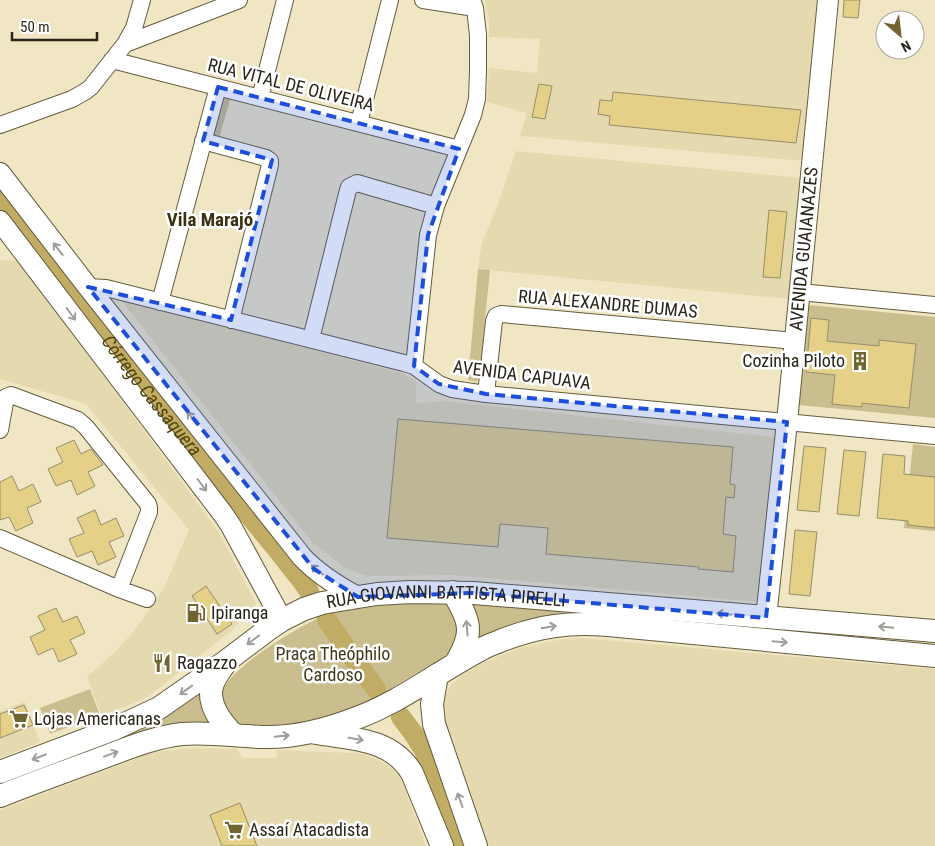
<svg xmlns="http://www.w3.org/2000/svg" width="935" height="846" font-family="'Roboto Condensed',sans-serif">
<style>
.built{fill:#e5d9af}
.green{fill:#cabd8e}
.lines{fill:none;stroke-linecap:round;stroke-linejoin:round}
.stream{stroke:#c0ac64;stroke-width:3}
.river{stroke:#c0ac64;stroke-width:20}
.building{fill:#e5d087;stroke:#968d6c}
.minor-casing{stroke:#655c3d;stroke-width:18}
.major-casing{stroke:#655c3d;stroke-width:22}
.highway-casing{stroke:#655c3d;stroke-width:24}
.minor{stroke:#fff;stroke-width:16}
.major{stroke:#fff;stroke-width:20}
.highway{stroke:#fff;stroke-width:22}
.oneway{stroke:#9f9d97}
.marked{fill:#1d4ed8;fill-opacity:0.2;stroke:#1d4ed8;stroke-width:4;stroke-dasharray:10 6;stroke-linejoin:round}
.labels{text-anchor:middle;stroke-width:5;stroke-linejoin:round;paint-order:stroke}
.street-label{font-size:18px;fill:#292518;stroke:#fff}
.poi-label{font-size:18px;fill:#292518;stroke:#fff;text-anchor:start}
.park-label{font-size:18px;fill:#433a1a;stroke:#fff}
.neighbourhood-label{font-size:19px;font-weight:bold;fill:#3b3214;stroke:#fff}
.water-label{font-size:19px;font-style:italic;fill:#524408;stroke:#fff}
</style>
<rect width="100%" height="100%" fill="#f0e6c3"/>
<path class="built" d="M484,0H820L804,161L520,136L527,113L487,102L489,68L537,73L540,39L489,37V19Z
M516,151L803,178L790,299L478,269L482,243L500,199Z
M0,260L17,261L33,280L218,531L256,603L231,631L149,696L139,701L102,716L87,677L117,650L137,627L165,586L189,530L86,404L0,379Z
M120,299L404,374L416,381V403L445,401L774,437L776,439L759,602L453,575L374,576L364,575L345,568L312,542Z
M583,638L935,669V846H489L443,721L442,709L444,697L452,684L463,674L490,660L518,648L542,643L563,639Z
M25,702L40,742L0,758V711Z
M193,748L237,749L242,758H277V750L355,753L367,755L379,760L399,773L426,846H0V810L154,752Z"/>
<path class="green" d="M220,96H231L218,142L211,140Z
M478,269L490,270L479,378L476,382L468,380Z
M809,305L935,317V418L799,405Z
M913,444L935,447V531L904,528Z
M474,602L586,613L565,612L521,622L476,640L470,607Z
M401,604H448C457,614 460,635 453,647C446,659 420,671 407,679C390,689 373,701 354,708C335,716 316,720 296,723C286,724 246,729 239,725C236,723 232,717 229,714C224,709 221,700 222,693C227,669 303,623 326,615C350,607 377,606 401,604Z
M90,689L100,715L50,734L40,708Z
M201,690L212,724C196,724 179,723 164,726C148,728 133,734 118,739Z"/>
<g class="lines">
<path class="stream" d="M302,581L308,575"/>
<g class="river">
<path id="s1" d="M0,197L67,284L139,381L275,547L302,581L309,591"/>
<path d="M327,620L352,657L376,689"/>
<path d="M401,717L413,733L424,750L459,846"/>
</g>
</g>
<path class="building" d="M844,0H860L858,18L843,17Z
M539,84L552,86L545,119L532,117Z
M613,92L801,110L796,143L609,125L610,116L598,114L600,100L612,101Z
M769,210L787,212L780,278L763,277Z
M811,318L829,320L827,341L879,346V340L916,344L909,408L862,403V407L832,404L835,375L806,372Z
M398,419L733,447L730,484L735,485L734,498L726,497L723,534L736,536L733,572L698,569L699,567L546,554L548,528L500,524L498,547L387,538Z
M74,440L81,454L91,449L103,465L88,472L95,486L77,495L71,480L56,486L48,469L63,462L56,448Z
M804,446L826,448L819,512L797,510Z
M844,450L866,452L859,516L837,514Z
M883,454L905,456L904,474L935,477V528L908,525V521L877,518Z
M12,476L19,491L33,484L41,502L27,508L33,523L16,531L9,517L0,520V482Z
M95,510L101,525L116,518L124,536L109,542L116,557L98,565L92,551L77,557L69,539L84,533L77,518Z
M795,530L817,532L810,596L789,594Z
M206,586L232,624L217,634L192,596Z
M56,608L63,622L77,616L85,633L70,640L77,654L59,662L53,648L38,655L30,637L45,630L38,616Z
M24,705L33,725L0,738V714Z
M240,803L257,846H222L210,815Z"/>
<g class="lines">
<g class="minor-casing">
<path id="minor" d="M423,0L475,8
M125,44L134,28L142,0
M112,60L459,149
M260,98L285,0
M359,123L390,0
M0,125L72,99L86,91L91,87L125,44L239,0
M203,141L266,158L270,161V165L231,320
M88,287L106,288L404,363L414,366L439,384L452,389L486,394L935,436
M800,292L935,305
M160,302L218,87
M311,339L348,190L349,187L357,183L436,206
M414,366L428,235L436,206L473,115L477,99L478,71V35L475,8L472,0
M486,394L494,321L496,316L501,314L795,341
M0,430L6,397L11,395L78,420L86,427L148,504L149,508V512L119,589
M0,538L119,589L147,599"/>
</g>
<g class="major-casing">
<g id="major">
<path d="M0,173L88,287L302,557C318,574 337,586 358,597"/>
<path d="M0,221L223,514L231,526L282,620"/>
<path id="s2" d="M766,618L787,422L828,0"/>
</g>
</g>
<g class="highway-casing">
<g id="highway">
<path d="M453,592C470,622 475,632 455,664"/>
<path d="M224,665C220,671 214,678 212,686C207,705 221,722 234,735"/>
<path d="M437,675L432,704L434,724L476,846"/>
<path d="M316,733C352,739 391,738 412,773L442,846"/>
<path id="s3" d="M0,772L114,729L159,708L225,662L270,628L282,620L304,609L322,603L358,597L377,594L410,592L474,593L935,631"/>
<path d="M0,796C33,783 66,771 99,759C126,749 154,737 182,734C209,732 235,736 262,737C293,738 325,730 354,719C399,703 438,672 480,650C486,646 493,644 500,641C538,626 568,622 608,625L935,656"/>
</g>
</g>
<use href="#minor" class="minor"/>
<use href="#major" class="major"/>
<use href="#highway" class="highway"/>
</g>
<defs><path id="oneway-shaft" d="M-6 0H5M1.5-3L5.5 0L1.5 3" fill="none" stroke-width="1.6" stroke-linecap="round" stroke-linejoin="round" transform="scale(1.25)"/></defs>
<g class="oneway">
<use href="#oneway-shaft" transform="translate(58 249) rotate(-128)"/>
<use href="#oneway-shaft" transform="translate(71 314) rotate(53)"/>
<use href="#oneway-shaft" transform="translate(192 418) rotate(-128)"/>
<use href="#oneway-shaft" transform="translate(202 485) rotate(53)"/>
<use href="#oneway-shaft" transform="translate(317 570) rotate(-141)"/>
<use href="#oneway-shaft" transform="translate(724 614) rotate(-175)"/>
<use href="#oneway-shaft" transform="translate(549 627) rotate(-9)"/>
<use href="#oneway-shaft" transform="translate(886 627) rotate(-175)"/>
<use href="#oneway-shaft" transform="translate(467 628) rotate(-95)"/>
<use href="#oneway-shaft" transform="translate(253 640) rotate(143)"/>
<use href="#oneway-shaft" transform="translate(780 642) rotate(5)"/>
<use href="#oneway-shaft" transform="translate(186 690) rotate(144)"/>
<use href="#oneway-shaft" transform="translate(282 736) rotate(-6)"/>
<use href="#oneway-shaft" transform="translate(356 739) rotate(9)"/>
<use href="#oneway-shaft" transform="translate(111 754) rotate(-20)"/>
<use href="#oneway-shaft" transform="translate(39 757) rotate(159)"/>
<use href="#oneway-shaft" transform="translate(460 800) rotate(-110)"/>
</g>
<path class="marked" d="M218,87L459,149L428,235L414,366L439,384L486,394L787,422L766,618L474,593L358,597L314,569L88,287L231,320L272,160L203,141Z"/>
<defs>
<g id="building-bare" transform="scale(1.5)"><path d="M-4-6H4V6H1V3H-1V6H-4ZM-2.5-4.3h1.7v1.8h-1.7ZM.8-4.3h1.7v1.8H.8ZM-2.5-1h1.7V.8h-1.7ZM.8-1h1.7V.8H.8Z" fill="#726431" stroke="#fff" stroke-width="2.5" paint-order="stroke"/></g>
<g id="fuel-bare" transform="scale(1.5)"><path d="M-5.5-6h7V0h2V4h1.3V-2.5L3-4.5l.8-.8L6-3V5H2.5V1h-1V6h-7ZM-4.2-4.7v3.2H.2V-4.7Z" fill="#726431" stroke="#fff" stroke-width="2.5" paint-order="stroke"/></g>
<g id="restaurant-bare" transform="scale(1.5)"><path d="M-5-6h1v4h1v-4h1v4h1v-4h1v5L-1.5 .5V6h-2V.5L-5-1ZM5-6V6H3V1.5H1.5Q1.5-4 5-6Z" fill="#726431" stroke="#fff" stroke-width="2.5" paint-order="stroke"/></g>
<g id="supermarket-bare" transform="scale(1.5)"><path d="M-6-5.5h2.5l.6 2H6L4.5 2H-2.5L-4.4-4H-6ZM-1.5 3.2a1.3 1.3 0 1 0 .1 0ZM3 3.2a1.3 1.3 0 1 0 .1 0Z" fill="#726431" stroke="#fff" stroke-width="2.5" paint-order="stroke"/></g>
</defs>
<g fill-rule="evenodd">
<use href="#building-bare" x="860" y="361"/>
<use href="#fuel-bare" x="196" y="613"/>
<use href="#restaurant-bare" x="162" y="663"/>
<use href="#supermarket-bare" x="19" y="719"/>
<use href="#supermarket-bare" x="234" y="830"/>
</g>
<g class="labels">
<g class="street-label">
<text transform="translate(291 85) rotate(14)" y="6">RUA VITAL DE OLIVEIRA</text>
<text dy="6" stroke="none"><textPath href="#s2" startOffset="371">AVENIDA GUAIANAZES</textPath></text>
<text transform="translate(608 304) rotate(5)" y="6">RUA ALEXANDRE DUMAS</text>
<text transform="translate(522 375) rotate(7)" y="6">AVENIDA CAPUAVA</text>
<text dy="6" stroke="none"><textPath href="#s3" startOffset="491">RUA GIOVANNI BATTISTA PIRELLI</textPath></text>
</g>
<g class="poi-label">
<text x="845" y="367" text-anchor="end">Cozinha Piloto</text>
<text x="211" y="619">Ipiranga</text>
<text x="177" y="669">Ragazzo</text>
<text x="34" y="725">Lojas Americanas</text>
<text x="249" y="836">Assaí Atacadista</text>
</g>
<g class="park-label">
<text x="333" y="660">Praça Theóphilo<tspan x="333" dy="21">Cardoso</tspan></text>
</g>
<g class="neighbourhood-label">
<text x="210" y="226">Vila Marajó</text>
</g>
<g class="water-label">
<text dy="7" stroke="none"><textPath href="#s1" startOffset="250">Córrego Cassaquera</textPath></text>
</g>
</g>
<g transform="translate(900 35) rotate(152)"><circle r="24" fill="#ffffff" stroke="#a9a8a3"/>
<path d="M0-4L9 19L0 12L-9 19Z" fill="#726431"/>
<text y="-8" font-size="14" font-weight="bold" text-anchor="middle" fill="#292518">N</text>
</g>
<path d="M12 32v8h85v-8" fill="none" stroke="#292518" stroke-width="2.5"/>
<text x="20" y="32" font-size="15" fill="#292518" stroke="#ffffff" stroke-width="4" paint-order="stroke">50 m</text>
</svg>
